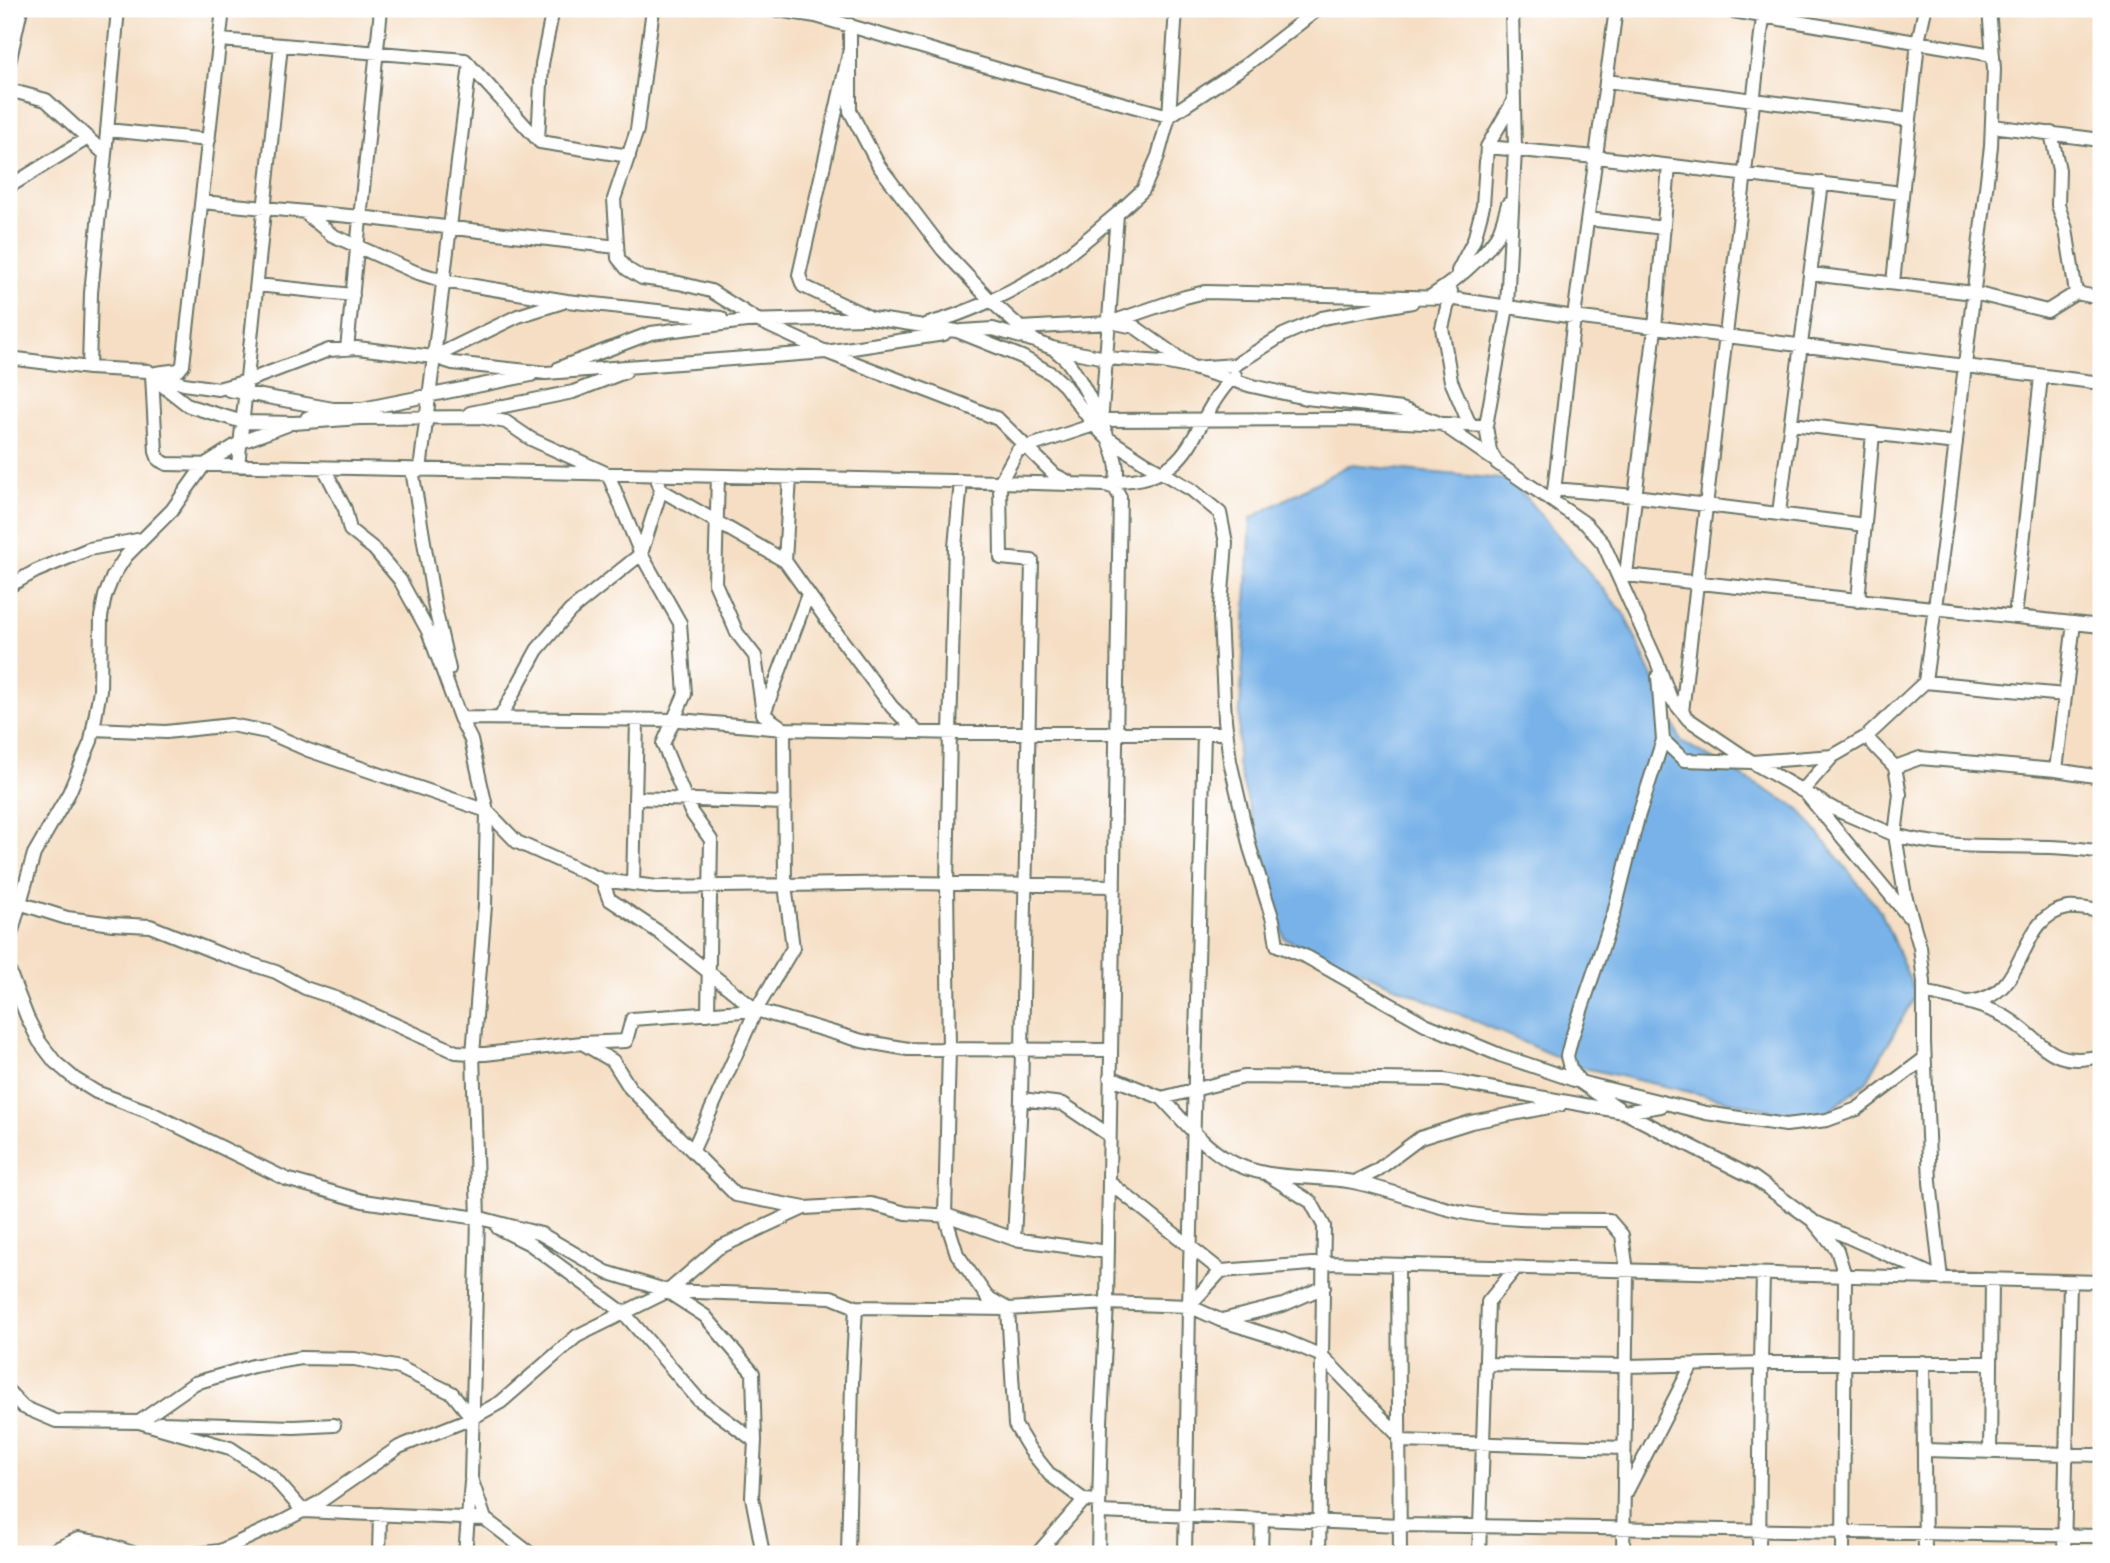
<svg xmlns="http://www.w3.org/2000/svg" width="2110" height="1563" font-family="Pangolin,sans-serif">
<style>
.water{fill:#78b2e8;stroke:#4c788e;stroke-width:2}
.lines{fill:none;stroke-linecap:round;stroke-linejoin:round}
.minor-casing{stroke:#6a7566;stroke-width:16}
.minor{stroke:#fff;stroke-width:12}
</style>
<rect width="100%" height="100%" fill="#fff"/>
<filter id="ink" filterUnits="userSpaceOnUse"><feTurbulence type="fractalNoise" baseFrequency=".0143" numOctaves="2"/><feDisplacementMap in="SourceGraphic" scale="14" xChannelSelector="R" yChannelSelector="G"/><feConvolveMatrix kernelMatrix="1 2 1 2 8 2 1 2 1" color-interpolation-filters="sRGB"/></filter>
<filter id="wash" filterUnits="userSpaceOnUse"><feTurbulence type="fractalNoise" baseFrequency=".00686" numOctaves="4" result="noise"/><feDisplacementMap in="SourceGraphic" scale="28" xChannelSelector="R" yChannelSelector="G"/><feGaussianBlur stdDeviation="1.57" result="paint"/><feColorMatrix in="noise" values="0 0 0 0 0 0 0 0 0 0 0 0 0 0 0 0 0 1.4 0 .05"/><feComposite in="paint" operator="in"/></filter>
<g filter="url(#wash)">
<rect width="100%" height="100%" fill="#f5dec3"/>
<path class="water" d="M1349,465L1511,480L1625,615L1681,741L1799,809L1881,912L1916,994L1867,1081L1817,1121L1580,1067L1284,938L1237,762L1251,518Z"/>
</g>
<g filter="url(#ink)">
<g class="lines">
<g class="minor-casing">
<path id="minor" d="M653,9L637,130L614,199L618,258L627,269L642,278L679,283L711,291L759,321L826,352L962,404L998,419L1055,475L1069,482
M771,9L816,16L1014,74L1169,116L1176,9
M1512,9L1515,150L1507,307L1486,426L1490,451L1497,463L1586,524L1603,543L1657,662L1670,697L1688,719L1752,762L1834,809L1895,835L1905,895L1920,947L1924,982V1042L1930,1182L1941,1279
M1721,9L1993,55
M1989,9L1994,69L1991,146L1947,517L1925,682L1866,737L1895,767L1900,794L1895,835C1962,854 2033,840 2101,852
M850,25V111L879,166L943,250L990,300L1035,341L1052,348L1106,358L1163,362L1193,368L1252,386L1306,398L1402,409L1442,424L1494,460
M220,40L465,60L540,142L629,156
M850,49L799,275L803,286L871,318L957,331L1022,357L1052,374L1064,385L1094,425L1106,437L1144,462L1192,490L1220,513L1226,543L1220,617L1225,720L1230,761L1250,848L1273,920L1277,945L1307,957L1425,1024L1500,1055L1580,1082L1706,1113L1786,1125L1827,1120L1857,1109L1924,1059
M9,63L21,9
M1606,81L1910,120
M9,90L46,100L105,154L91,293L89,368
M1992,126L2101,140
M107,130L209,140
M2051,133L2059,170L2058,205L2066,229L2076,293L2101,298
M538,140L542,64L553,9
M1487,147L1596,157L1902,193
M105,154L118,9
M9,182L15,183L88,138
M202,202L360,217L617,247
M304,212L332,235L415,272L444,281L567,301L721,318
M1588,219L1664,228
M1458,271L1474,240L1483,206L1487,147L1513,102
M1811,274L1974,293L2047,311L2076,293
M1893,283L1918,42L1925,9
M257,285L353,295
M1451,291L1442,328L1451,381L1470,425
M1430,297C1455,281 1480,261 1497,236C1502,227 1505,214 1508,204
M1115,323L1135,327L1193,368L1235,365L1283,335L1322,318L1412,302
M928,324C966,314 1012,292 1045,271C1071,254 1094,233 1117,214
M1021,328L1109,323L1185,297L1205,292L1449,298L1574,317L2101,383
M962,331L993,329L1035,341
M347,349L381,9
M1055,350C1059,354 1064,357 1067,361C1082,380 1116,446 1117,470C1117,475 1116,481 1115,486
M434,357L518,316L563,302
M9,358L89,368L148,371L152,374L156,452L159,460L167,464L1000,482L1106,485L1115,488L1120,497L1107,1303L1101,1422L1098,1554
M559,368L651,333L746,321L866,318
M156,373L179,370L183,365L223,9
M153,374L184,384L218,389L247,381L329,350L357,348L434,357L453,363L546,373L826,352L944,334
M153,378L189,406L243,422L294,423L359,418L480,417L506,422L531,439L608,474L641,554L680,623L685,694L663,744L691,812L711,840L708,1014
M229,390L333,409H362L531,375
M470,413L573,392L625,372
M307,418L333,409
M1099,420L1344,419L1486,426
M1792,424L1956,443
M238,466L281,45
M324,468L345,509L350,530L374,549L400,580L428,631L460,718L471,740L487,811L485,905L473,1054L478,1219L471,1478L485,1519L531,1554
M412,470L435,608L449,669
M420,470L470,65
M790,477L785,561L832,627L892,707L917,732
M961,481L955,547L950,733L947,884L949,1049L945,1216L957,1254L987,1297L1008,1309L1015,1425L1030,1450L1050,1475L1084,1500L1099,1501
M1115,481C1199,481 1188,422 1235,375
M1554,489L1635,496L1865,525
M661,490L785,561
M1553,500L1574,317L1616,9
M1779,513L1822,183
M1617,574L2101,626
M1626,575L1655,328L1669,166
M9,586L36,571L89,549L143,539
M1858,601L1873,433
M2015,617L2041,377
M1658,676L1663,740L1638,817L1614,913L1571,1040L1567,1056L1570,1068L1580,1082L1624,1112L1754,1178L1812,1220L1837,1250L1845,1276L1843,1554
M1925,682L2065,695
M765,711L808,594
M1682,712L1764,9
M459,714L460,718L679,720L784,729L959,733H1226
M500,718L537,650L570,611L641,554L661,490L656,475
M93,729L166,732L231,725L267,732L308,750L487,811L517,842L602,880L657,887L911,883L1114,886
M1663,740L1684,760L1752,762L1833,756L1866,737
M1833,756L1803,790L1908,916
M1895,767L1920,758L2056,770L2101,777
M2056,770L2074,623
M635,798L785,803
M602,880L609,899L660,933L756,1010
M633,884L637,720
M19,903L67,918L113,924L150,926L220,954L276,972L305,988L338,999L456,1052L485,1054L582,1043L613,1061L630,1088L736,1195L805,1208L871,1204L906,1213L949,1216L1014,1239L1108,1252
M9,941L34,854L69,793L91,741L100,690L101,617L105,596L113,576L126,556L172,510L204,465L241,442L287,425
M9,971L27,1017L39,1041L55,1062L75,1079L96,1092L147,1111L286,1179L363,1201L484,1219L541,1234L606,1272L668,1291L831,1297L856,1307L1008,1309L1107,1303L1189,1306L1220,1320L1284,1340L1322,1356L1400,1437
M1924,992C1949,998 1978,1003 2002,1015C2043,1037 2045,1069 2101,1056
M1969,1002C2031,996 2014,917 2068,908C2079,907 2091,910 2101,911
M582,1043L626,1041L632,1019L756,1010L862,1041L908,1049L1111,1050
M1110,1077L1162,1098L1244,1077L1444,1080L1624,1112L1661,1106
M1162,1098C1182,1119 1203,1146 1228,1160C1266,1182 1311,1174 1353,1182C1391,1189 1427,1206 1466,1213C1513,1222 1562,1219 1609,1220L1622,1235L1627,1271L1623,1554
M1109,1135L1063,1104L1021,1099L1032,561L1001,558L1000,482L1018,450L1094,425L1102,411L1117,214L1143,190L1158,156L1169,116L1246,65L1318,9
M693,1150L756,1010L793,948L785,885L784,729L763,714L755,656L737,633L715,583L718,476
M1268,1175L1311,1202L1324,1226L1319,1554
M1109,1182L1221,1271
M1354,1182L1376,1171L1420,1138L1471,1122L1560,1105
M1817,1223L1935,1276
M498,1228L530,1244L624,1313L698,1399L755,1441
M1014,1239L1021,1099
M1398,1265L1400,1554
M668,1292L705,1316L753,1373L755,1441L752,1497L763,1554
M1189,1306L1221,1271L1325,1263L2101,1282
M1222,1320L1283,1305L1324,1287
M1923,1362L1925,1554
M1486,1364L1626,1366L1761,1363L1763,1274
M9,1392L23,1407L56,1421L139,1422L195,1383L253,1366L301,1358L355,1359L400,1368L452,1393L472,1418
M139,1422L230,1448L272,1476L303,1511L485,1519
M160,1423L294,1427L334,1425
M1400,1441L1624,1448
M1925,1450L2101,1455
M1990,1452L1992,1280
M1626,1493L1692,1365
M1100,1512L1400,1525L2101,1536
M45,1554L78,1539L103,1543L136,1554
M196,1554L220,1551L282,1522L318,1503L399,1447L472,1418L501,1402L577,1336L668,1291L718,1248L804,1208
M379,1554L380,1514
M465,1554L471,1482
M848,1554L852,1381L856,1307
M1037,1554L1084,1500
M1185,1554L1189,1306L1204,733
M1261,1554L1262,1519
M1479,1554L1488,1302L1516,1268
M1759,1554L1761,1363H1991
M2064,1554L2070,1282"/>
</g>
<use href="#minor" class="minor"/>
</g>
</g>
<rect width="2110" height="1563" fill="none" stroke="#fff" stroke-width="35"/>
</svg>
